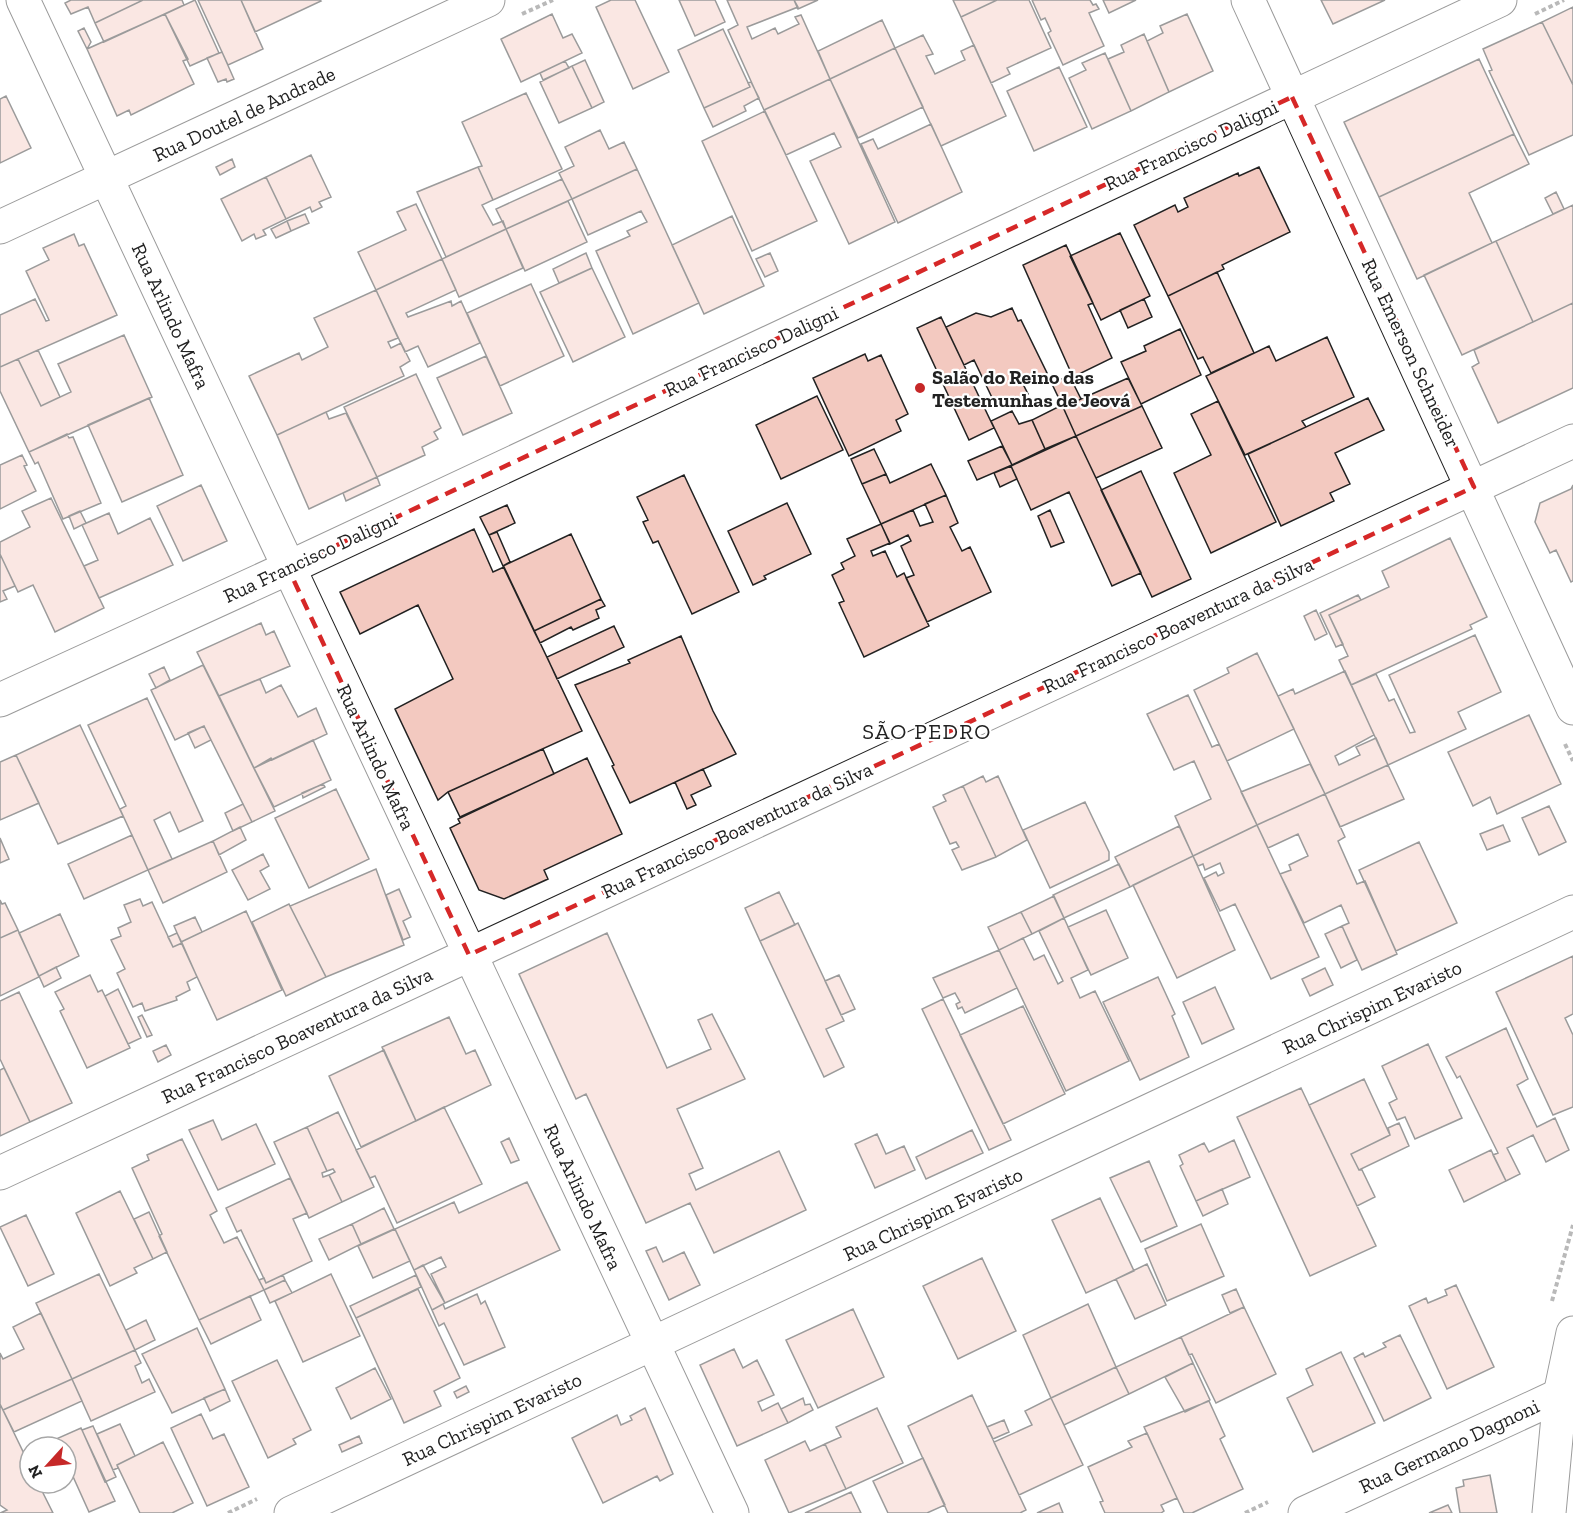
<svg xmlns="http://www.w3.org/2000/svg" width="1573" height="1513" font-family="'Zilla Slab',serif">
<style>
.building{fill:#f3c9c0;stroke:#222;stroke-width:1.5}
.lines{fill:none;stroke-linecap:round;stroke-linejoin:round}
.street-casing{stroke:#222;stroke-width:35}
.secondary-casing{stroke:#222;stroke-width:35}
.path{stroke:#646464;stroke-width:4;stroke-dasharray:4.5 3;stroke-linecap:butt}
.street{stroke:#fff;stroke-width:33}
.secondary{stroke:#fff;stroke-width:33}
.marked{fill:none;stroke:#d62828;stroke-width:4.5;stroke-dasharray:12 8;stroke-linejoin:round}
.poi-dot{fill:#c62828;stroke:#fff;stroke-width:2}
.labels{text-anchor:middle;stroke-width:4.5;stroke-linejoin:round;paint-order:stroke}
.street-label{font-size:20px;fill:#222;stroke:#fff}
.poi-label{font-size:20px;font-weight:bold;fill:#222;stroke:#fff;text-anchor:start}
.quarter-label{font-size:22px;letter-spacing:1.5px;fill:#222;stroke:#fff}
</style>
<rect width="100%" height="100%" fill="#fff"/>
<path class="building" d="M71,0H143L95,23L88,7L71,14L65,3Z
M143,0H182L184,5L104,42L95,23Z
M195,0L219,53L190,66L165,14Z
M198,0H241L263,49L228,65Z
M241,0H320L321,1L255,32Z
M611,0H635L669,72L633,89L596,7Z
M679,0H715L725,22L695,36Z
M727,0H794L798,7L747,27L752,39L775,28L778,34L799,24L795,17L801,15L830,79L764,110L728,30L738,25Z
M794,0H818L798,9Z
M953,0H997L961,17Z
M997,0H1029L1051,48L1007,68L1010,74L991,83L961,17Z
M1032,0H1090L1093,5L1096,4L1099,9L1089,13L1104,46L1063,65L1048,33L1051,31L1045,18L1041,20Z
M1103,0H1136L1109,13Z
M1321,0H1385L1333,24Z
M1573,7V85L1542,22Z
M165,14L188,59L183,61L194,84L131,115L129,110L117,116L87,49Z
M552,14L563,38L572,34L582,53L521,82L501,39Z
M1187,14L1213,71L1169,92L1147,41L1163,33L1160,26Z
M882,20L895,48L830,79L818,51Z
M1542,22L1573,85V135L1529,155L1489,71L1492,70L1483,49Z
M84,28L91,42L87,49L78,31Z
M723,29L750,87L704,108L678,50Z
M1144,34L1169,92L1131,111L1108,59L1124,52L1121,45Z
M923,35L933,54L926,56L935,74L965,60L961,51L974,45L1006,116L941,146L895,48Z
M895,48L923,107L858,138L830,79Z
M222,52L234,79L227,82L226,79L218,82L207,58Z
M1105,53L1131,111L1092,129L1069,78L1086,70L1082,63Z
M1479,59L1514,134L1379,197L1344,122Z
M585,60L604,102L592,108L572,66Z
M565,61L569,68L543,80L540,73Z
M572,66L592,108L559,123L540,82Z
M1059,67L1087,127L1034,151L1007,91Z
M830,79L895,222L849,244L810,161L841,147L834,133L786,155L764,110Z
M751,82L759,98L744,106L746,111L713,127L704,108L750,87L748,83Z
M526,93L562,169L493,200L478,167L482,166L462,122Z
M6,96L31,148L0,163V99Z
M765,111L817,221L752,251L702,141Z
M931,124L962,192L898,223L861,144L873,139L878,149Z
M600,130L609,149L624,142L637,169L572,199L559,173L574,166L565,147Z
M1514,134L1529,164L1469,193L1492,243L1417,279L1379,197Z
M311,155L331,197L319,202L322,207L312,212L310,207L286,219L266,177Z
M232,159L235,167L220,175L216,167Z
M478,167L493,200L482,205L493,225L503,221L506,229L446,257L417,192Z
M1259,167L1290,232L1222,265L1224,269L1168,296L1134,225L1175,205L1178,212L1188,207L1184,198L1238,173L1239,176Z
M637,169L699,303L633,334L596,251L630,236L627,231L647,222L641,211L588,235L572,199Z
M266,177L286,219L263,230L266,235L256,239L254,234L242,241L221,199Z
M562,179L572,199L506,229L496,209Z
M1556,192L1564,209L1553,214L1545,198Z
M568,201L587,242L525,271L506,229Z
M416,204L442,259L376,290L358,252L406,230L397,212Z
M1573,205V303L1533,322L1496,241Z
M305,214L309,223L291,231L287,221Z
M732,216L764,286L704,314L672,245Z
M287,221L291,231L276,238L271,229Z
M506,229L523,268L459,297L442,259Z
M1120,233L1150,296L1101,320L1070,256Z
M74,234L79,246L84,244L117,315L0,367V315L35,299L46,321L49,320L26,271L49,260L43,248Z
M1496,241L1533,322L1462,355L1424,275Z
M1066,245L1093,303L1088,305L1112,358L1073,377L1023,265Z
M586,253L592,268L559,283L553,269Z
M770,253L778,271L765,277L756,259Z
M442,259L456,290L406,313L408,317L451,301L452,306L461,301L480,343L428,367L418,346L405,352L376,290Z
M592,268L625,337L573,362L540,292Z
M1217,272L1254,353L1211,373L1203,357L1198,359L1168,296Z
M531,284L564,356L500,386L467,313Z
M376,290L398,338L388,342L391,348L401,343L410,361L400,367L404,376L277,435L249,376L299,353L302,360L328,347L314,318Z
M1144,299L1152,317L1128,328L1120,310Z
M1573,303V388L1498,423L1472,367L1479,363L1474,350Z
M1012,308L1018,321L1021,320L1047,373L1023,384L1028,394L997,408L974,360L964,365L946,327L976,313L991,317Z
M941,317L994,428L969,440L917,328Z
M1180,329L1201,375L1141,404L1121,362L1146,351L1144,346Z
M124,335L152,397L29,452L0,391V367L18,359L41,406L71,392L58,364Z
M1327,337L1354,397L1302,421L1306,427L1245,455L1206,376L1269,346L1276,361Z
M38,350L60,397L41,406L18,359Z
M865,354L868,361L881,355L908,414L896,420L901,431L849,456L813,378Z
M486,356L512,413L463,435L437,378Z
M416,374L441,428L434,432L438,439L422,447L425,455L377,477L344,407Z
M1069,375L1081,399L1063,407L1052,384Z
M1128,378L1142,406L1076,436L1063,407Z
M817,396L843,450L781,479L756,425Z
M149,398L183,475L122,502L88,425Z
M1368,398L1384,430L1335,453L1350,484L1330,493L1334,501L1281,526L1248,454Z
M1218,401L1276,522L1211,553L1174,473L1211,455L1191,414Z
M1062,405L1076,436L1045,449L1032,420Z
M1142,406L1162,448L1096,478L1076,436Z
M1012,411L1019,424L1032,420L1045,449L1012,465L991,421Z
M326,412L329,419L346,413L377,477L309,509L277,435Z
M67,434L69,438L73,437L101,503L63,519L38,462L35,464L29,452Z
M1076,436L1141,573L1112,586L1069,492L1031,510L1011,466Z
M1002,446L1012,465L977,480L968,461Z
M874,449L886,474L862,484L851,459Z
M22,455L27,465L24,466L36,491L0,509V465Z
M931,464L946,495L881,524L862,484L886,474L890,483Z
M1011,466L1017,479L1000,487L994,473Z
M1141,471L1191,579L1152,597L1101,490Z
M684,475L739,592L692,614L658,541L653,543L643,522L648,520L637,497Z
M377,477L380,485L346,501L343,493Z
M201,485L227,541L183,561L157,506Z
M1573,485V581L1571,582L1556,550L1550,553L1535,522L1540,503L1571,489Z
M946,495L958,523L950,527L962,551L970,547L991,592L927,622L906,578L914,575L901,546L911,541L908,535L890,544L881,524L913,510L920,526L933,522L925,504Z
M51,498L104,608L55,632L33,585L18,592L0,554V542L30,527L22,511Z
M787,503L811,554L764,576L766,579L753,585L728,531Z
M507,505L515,523L489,535L480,517Z
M1050,510L1064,542L1051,547L1038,516Z
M80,511L86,523L74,529L69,516Z
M109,513L118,534L150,518L173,565L99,598L84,566L98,560L82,525Z
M881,524L890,543L871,551L873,556L885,551L897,577L904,573L929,626L864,657L839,603L844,601L832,575L844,569L841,563L855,556L847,539Z
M474,529L493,572L504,567L582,731L448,792L438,800L395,709L453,679L418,605L360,634L340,592Z
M497,532L510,562L503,566L489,535Z
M571,534L601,599L534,631L503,566Z
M1450,538L1487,617L1470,625L1472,629L1351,685L1339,660L1348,656L1329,615L1389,587L1382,571Z
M0,554L15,586L3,591L7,599L0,602Z
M1358,595L1361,600L1329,615L1343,644L1336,647L1320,613Z
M601,599L605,606L596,610L599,618L573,630L571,627L540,643L534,631Z
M1316,610L1327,634L1315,640L1304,616Z
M261,623L266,635L274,631L290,666L219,696L197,652Z
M614,626L624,647L557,679L547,657Z
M1475,635L1501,692L1458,712L1466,729L1388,765L1351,685L1376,674L1389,701L1394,699L1410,733L1415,732L1389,675Z
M681,636L713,711L736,754L630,803L612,766L614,765L575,685L630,663L628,660Z
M1257,653L1294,729L1227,761L1194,690L1229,673L1227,668Z
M203,665L275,811L252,822L204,726L175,740L151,690Z
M164,667L170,680L156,688L149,674Z
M1345,671L1374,735L1335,756L1339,765L1360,755L1356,747L1376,738L1388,765L1325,794L1278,696L1293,689L1295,694Z
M260,679L266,693L281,685L298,717L316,708L327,734L272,760L271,758L254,768L219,696Z
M1188,695L1212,747L1219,744L1257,825L1193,856L1175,816L1211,799L1194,761L1174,770L1147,714Z
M147,698L203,821L179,832L170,812L154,820L172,859L148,870L120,809L126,806L88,725Z
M1529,715L1561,784L1497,814L1490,797L1473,806L1448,752Z
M80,725L123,816L58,844L16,755Z
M204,726L211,740L195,748L188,733Z
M313,740L331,780L274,807L254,768Z
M543,749L554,774L460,817L448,792Z
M16,755L39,803L0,820V762Z
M587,758L622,834L544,870L548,879L504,899L479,890L450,828L460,823L458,819Z
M1310,764L1325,794L1257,825L1241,792Z
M1388,765L1404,799L1340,827L1325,794Z
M703,769L711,786L691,795L696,805L687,809L675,782Z
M983,776L986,782L998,776L1027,840L996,857L963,786Z
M323,784L325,787L303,798L302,793Z
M963,786L996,857L962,870L952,850L959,847L956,842L950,844L933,807L946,801L943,795Z
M336,789L369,859L309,888L275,818Z
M1325,794L1345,837L1338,841L1357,884L1365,881L1397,954L1362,970L1342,926L1349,923L1341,905L1304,923L1287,888L1280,874L1291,870L1289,865L1308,856L1298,834L1268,848L1257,825Z
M1085,802L1109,852V860L1050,888L1023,830Z
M243,804L252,822L233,831L225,813Z
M1549,806L1566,842L1539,855L1522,818Z
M1257,825L1319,957L1271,979L1235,904L1220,911L1204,878L1216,872L1218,876L1224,873L1220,863L1205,870L1203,864L1198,866L1193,856Z
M1503,825L1510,841L1487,850L1480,834Z
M1179,826L1193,856L1130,887L1115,857Z
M240,827L246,840L219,855L213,841Z
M132,835L148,870L84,899L68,864Z
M0,838L9,859L0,863Z
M213,841L227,872L163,903L148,870Z
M1419,842L1457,923L1396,951L1359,870Z
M263,854L269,866L260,871L270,889L248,900L232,870Z
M1193,856L1235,950L1177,978L1133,885Z
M1119,864L1130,887L1064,918L1053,895Z
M376,869L404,945L326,977L290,906Z
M399,889L411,917L403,921L410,937L403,940L386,895Z
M779,892L795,925L760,941L745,908Z
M1054,896L1064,918L1032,934L1021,912Z
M140,899L143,906L152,902L173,947L182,943L197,977L187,982L190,990L176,997L177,1000L145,1011L142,1003L133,1007L117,973L125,969L111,940L121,936L118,928L131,922L124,905Z
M0,900L2,904L5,903L18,930L0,938Z
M289,904L326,977L286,996L252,922Z
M1106,910L1128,958L1091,975L1068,927Z
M246,911L282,990L217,1020L181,942Z
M1021,912L1032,934L999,950L988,927Z
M60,914L79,956L39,976L19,933Z
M195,917L202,932L181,942L174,926Z
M1064,918L1088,970L1071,978L1080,998L1095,991L1129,1061L1066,1091L999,950L1023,938L1034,960L1044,955L1058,984L1063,981L1039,931Z
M798,923L844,1021L826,1029L844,1067L824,1077L760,941Z
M1342,926L1357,960L1341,968L1325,934Z
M18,930L39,977L0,996V938Z
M177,933L182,943L173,947L168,937Z
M607,933L667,1068L711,1049L698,1020L712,1014L745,1079L677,1109L703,1168L689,1174L696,1190L779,1151L806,1210L714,1253L690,1203L646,1223L586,1094L576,1099L519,974Z
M999,950L1017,988L965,1013L962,1007L958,1009L956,1004L960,1002L955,993L943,998L933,978Z
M1573,956V1014L1565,1018L1573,1035V1107L1553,1115L1496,992Z
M56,967L61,978L44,987L39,976Z
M1325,968L1333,985L1310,996L1302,979Z
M90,975L98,992L102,990L130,1048L87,1068L60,1011L64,1009L55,992Z
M839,975L855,1009L841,1015L825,981Z
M1158,977L1175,1014L1172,1016L1189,1057L1140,1080L1103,1002Z
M1215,987L1234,1029L1202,1044L1183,1002Z
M118,989L141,1038L128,1044L105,996Z
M19,992L72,1103L30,1122L0,1059V1001Z
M943,999L1011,1140L989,1150L922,1009Z
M1023,1006L1065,1094L1003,1124L960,1035Z
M142,1015L152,1035L147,1037L138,1017Z
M449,1017L466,1054L475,1050L491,1085L416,1121L382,1047Z
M1506,1028L1528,1079L1517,1085L1537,1127L1555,1118L1569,1150L1546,1162L1533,1135L1507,1148L1520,1174L1506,1181L1493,1155L1498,1153L1460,1076L1457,1078L1446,1057Z
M1428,1044L1462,1118L1415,1139L1405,1117L1397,1120L1389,1103L1397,1099L1382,1066Z
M166,1045L171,1055L158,1062L153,1051Z
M384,1050L416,1121L361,1147L329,1076Z
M4,1068L30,1122L0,1136V1070Z
M1364,1079L1390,1135L1351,1154L1359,1170H1362L1375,1197L1357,1206L1309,1105Z
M1301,1088L1376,1246L1310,1276L1237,1117Z
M444,1107L482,1184L397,1223L375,1176L370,1178L356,1150Z
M338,1112L374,1187L342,1202L329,1175L335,1172L333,1169L327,1171L307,1127Z
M213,1120L222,1140L256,1124L275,1164L218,1190L189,1130Z
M1399,1123L1409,1146L1359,1170L1351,1154L1390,1135L1388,1128Z
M307,1127L327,1171L322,1173L323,1177L329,1175L342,1202L309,1218L274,1142Z
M972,1130L983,1153L926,1179L916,1157Z
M877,1134L886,1154L904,1146L915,1170L875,1188L855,1144Z
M509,1138L519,1160L511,1163L501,1142Z
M182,1139L217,1211L210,1215L224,1243L237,1237L264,1290L199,1320L159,1236L162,1234L132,1168L149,1160L147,1155Z
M1234,1140L1250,1177L1196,1201L1180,1166L1183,1164L1179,1155L1204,1143L1209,1152Z
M1491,1150L1506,1181L1464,1202L1449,1170Z
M1149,1161L1177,1226L1141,1242L1110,1178Z
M290,1178L307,1213L293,1219L312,1261L266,1283L241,1230L237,1232L226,1208Z
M527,1182L560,1250L445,1303L431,1274L446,1267L441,1257L414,1270L395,1229L454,1202L459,1213Z
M1222,1189L1228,1204L1203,1216L1196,1201Z
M120,1191L153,1259L134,1268L137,1273L110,1286L76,1213Z
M1100,1198L1134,1271L1086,1293L1052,1220Z
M384,1208L394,1229L361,1244L352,1224Z
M149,1212L167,1252L153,1259L134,1219Z
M26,1215L54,1274L28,1286L0,1227Z
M352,1224L361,1244L329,1260L319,1239Z
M1201,1224L1224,1276L1167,1301L1145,1249Z
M395,1229L410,1261L373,1278L358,1246Z
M656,1247L663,1262L684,1252L700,1285L669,1300L646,1251Z
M982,1258L1016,1331L958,1359L923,1286Z
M1147,1264L1166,1305L1135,1319L1116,1279Z
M423,1265L445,1303L432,1310L414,1270Z
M99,1274L135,1350L72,1379L36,1303Z
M331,1274L360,1336L303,1362L275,1301Z
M283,1275L285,1280L264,1290L259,1280L264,1278L266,1283Z
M416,1275L421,1287L356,1318L350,1306Z
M285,1280L292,1293L270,1303L264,1290Z
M1456,1285L1494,1367L1447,1389L1409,1306L1426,1298L1428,1303L1447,1295L1445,1290Z
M418,1289L460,1378L434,1391L441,1406L404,1423L356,1318Z
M1236,1289L1244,1307L1230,1313L1222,1295Z
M477,1294L481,1304L485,1301L505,1347L464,1365L444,1323L439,1326L432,1310L443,1304L445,1309Z
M250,1296L261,1320L211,1344L199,1320Z
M1088,1304L1116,1367L1051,1398L1023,1335Z
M1244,1307L1276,1374L1216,1403L1192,1354L1189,1355L1181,1337Z
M853,1309L884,1377L818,1408L786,1340Z
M41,1313L72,1379L3,1410L0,1404V1353L3,1359L24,1349L13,1327Z
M146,1320L155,1340L135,1350L126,1330Z
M197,1328L225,1389L172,1413L142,1354Z
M1400,1335L1431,1398L1384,1421L1354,1358L1363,1353L1365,1357L1386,1347L1383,1343Z
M1181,1337L1193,1363L1129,1394L1116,1367Z
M734,1349L743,1368L757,1360L774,1395L758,1402L762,1411L778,1403L788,1423L737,1446L700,1365Z
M135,1350L141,1363L135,1366L142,1383L149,1379L155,1392L91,1421L72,1379Z
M1341,1352L1375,1423L1313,1452L1287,1398L1313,1385L1306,1369Z
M277,1360L311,1430L293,1439L296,1444L268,1458L232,1381Z
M1193,1363L1210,1400L1185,1412L1165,1377Z
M1116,1367L1129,1394L1064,1425L1051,1398Z
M375,1368L391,1399L351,1419L336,1388Z
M72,1379L82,1401L14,1432L3,1410Z
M466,1386L469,1392L457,1398L454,1392Z
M225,1389L230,1401L210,1411L204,1398Z
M972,1395L1026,1510L1020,1513H948L908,1426Z
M803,1398L805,1405L810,1404L813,1410L788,1423L781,1409Z
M1051,1398L1083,1465L1019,1495L994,1442L1032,1425L1025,1411Z
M1209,1401L1225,1436L1220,1439L1243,1489L1192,1513H1184L1144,1427Z
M0,1404L30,1466V1483H38L53,1513H0L7,1510L0,1505Z
M645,1408L673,1474L660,1481L657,1476L603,1503L572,1438L617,1415L621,1425L632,1420L630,1416Z
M877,1408L903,1463L846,1489L825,1444L841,1437L836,1427Z
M201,1414L213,1439L224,1434L249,1487L207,1506L171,1428Z
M1004,1420L1009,1432L993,1439L987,1427Z
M120,1424L135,1456L117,1465L118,1468L113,1470L97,1434Z
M93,1426L116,1477L105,1482L82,1430Z
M81,1428L115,1501L89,1512L66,1461V1447H60L56,1439Z
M1147,1433L1177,1498L1161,1505L1164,1511L1161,1513H1105L1100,1502L1103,1501L1088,1467L1132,1447L1128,1441Z
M359,1436L362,1443L342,1452L339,1445Z
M805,1441L810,1451L825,1444L846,1489L789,1513L765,1460Z
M163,1442L193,1503L172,1513H140L117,1465Z
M923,1458L945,1505L927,1513H888L873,1481Z
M1490,1475L1497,1513H1460L1456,1488L1464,1486L1463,1480Z
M851,1492L861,1513H805Z
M1059,1503L1063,1513H1037Z
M1448,1505L1452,1513H1429Z"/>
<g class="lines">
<g class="street-casing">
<path id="street" d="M23,0L732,1513
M1248,0L1573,708
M0,227L488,0
M0,700L288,568L1500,0
M0,1173L1573,441
M291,1513L1573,912
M1305,1513L1560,1395"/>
</g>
<g class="secondary-casing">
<path id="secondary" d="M1549,1513L1560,1395L1573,1333"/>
</g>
<path class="path" d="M522,14L553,0
M1535,14L1564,0
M1565,744L1573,761
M1552,1301L1573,1225
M228,1513L257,1499
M1245,1513L1268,1502"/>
<use href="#street" class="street"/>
<use href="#secondary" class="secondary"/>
</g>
<path d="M0 0H1573V1513H0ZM1292,97L1474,487L469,955L288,568Z" fill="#fff" fill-opacity=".55" fill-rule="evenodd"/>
<path class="marked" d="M1292,97L1474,487L469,955L288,568Z"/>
<circle class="poi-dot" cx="920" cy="388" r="6"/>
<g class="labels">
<g class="street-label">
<text transform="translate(244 114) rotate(-25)" y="7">Rua Doutel de Andrade</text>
<text transform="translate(1191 145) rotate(-25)" y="7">Rua Francisco Daligni</text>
<text transform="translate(171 316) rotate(65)" y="7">Rua Arlindo Mafra</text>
<text transform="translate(751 351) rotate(-25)" y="7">Rua Francisco Daligni</text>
<text transform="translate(1411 353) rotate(65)" y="7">Rua Emerson Schneider</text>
<text transform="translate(310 557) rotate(-25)" y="7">Rua Francisco Daligni</text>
<text transform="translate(1178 625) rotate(-25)" y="7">Rua Francisco Boaventura da Silva</text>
<text transform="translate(376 757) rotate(65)" y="7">Rua Arlindo Mafra</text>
<text transform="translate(737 830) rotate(-25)" y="7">Rua Francisco Boaventura da Silva</text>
<text transform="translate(1372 1007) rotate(-25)" y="7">Rua Chrispim Evaristo</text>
<text transform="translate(297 1035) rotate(-25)" y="7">Rua Francisco Boaventura da Silva</text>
<text transform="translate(583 1197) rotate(65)" y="7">Rua Arlindo Mafra</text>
<text transform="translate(933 1214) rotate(-25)" y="7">Rua Chrispim Evaristo</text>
<text transform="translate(492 1419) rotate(-25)" y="7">Rua Chrispim Evaristo</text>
<text transform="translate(1449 1446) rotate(-25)" y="7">Rua Germano Dagnoni</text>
</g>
<g class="poi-label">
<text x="932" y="384">Salão do Reino das<tspan x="932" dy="23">Testemunhas de Jeová</tspan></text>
</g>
<g class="quarter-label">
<text x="927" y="739">SÃO PEDRO</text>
</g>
</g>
<g transform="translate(48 1465) rotate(243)"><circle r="28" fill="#ffffff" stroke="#a7a7a7" stroke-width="1.5"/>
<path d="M0-4.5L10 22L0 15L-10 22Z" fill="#c62828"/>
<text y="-9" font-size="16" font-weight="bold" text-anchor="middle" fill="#222222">N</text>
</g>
</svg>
